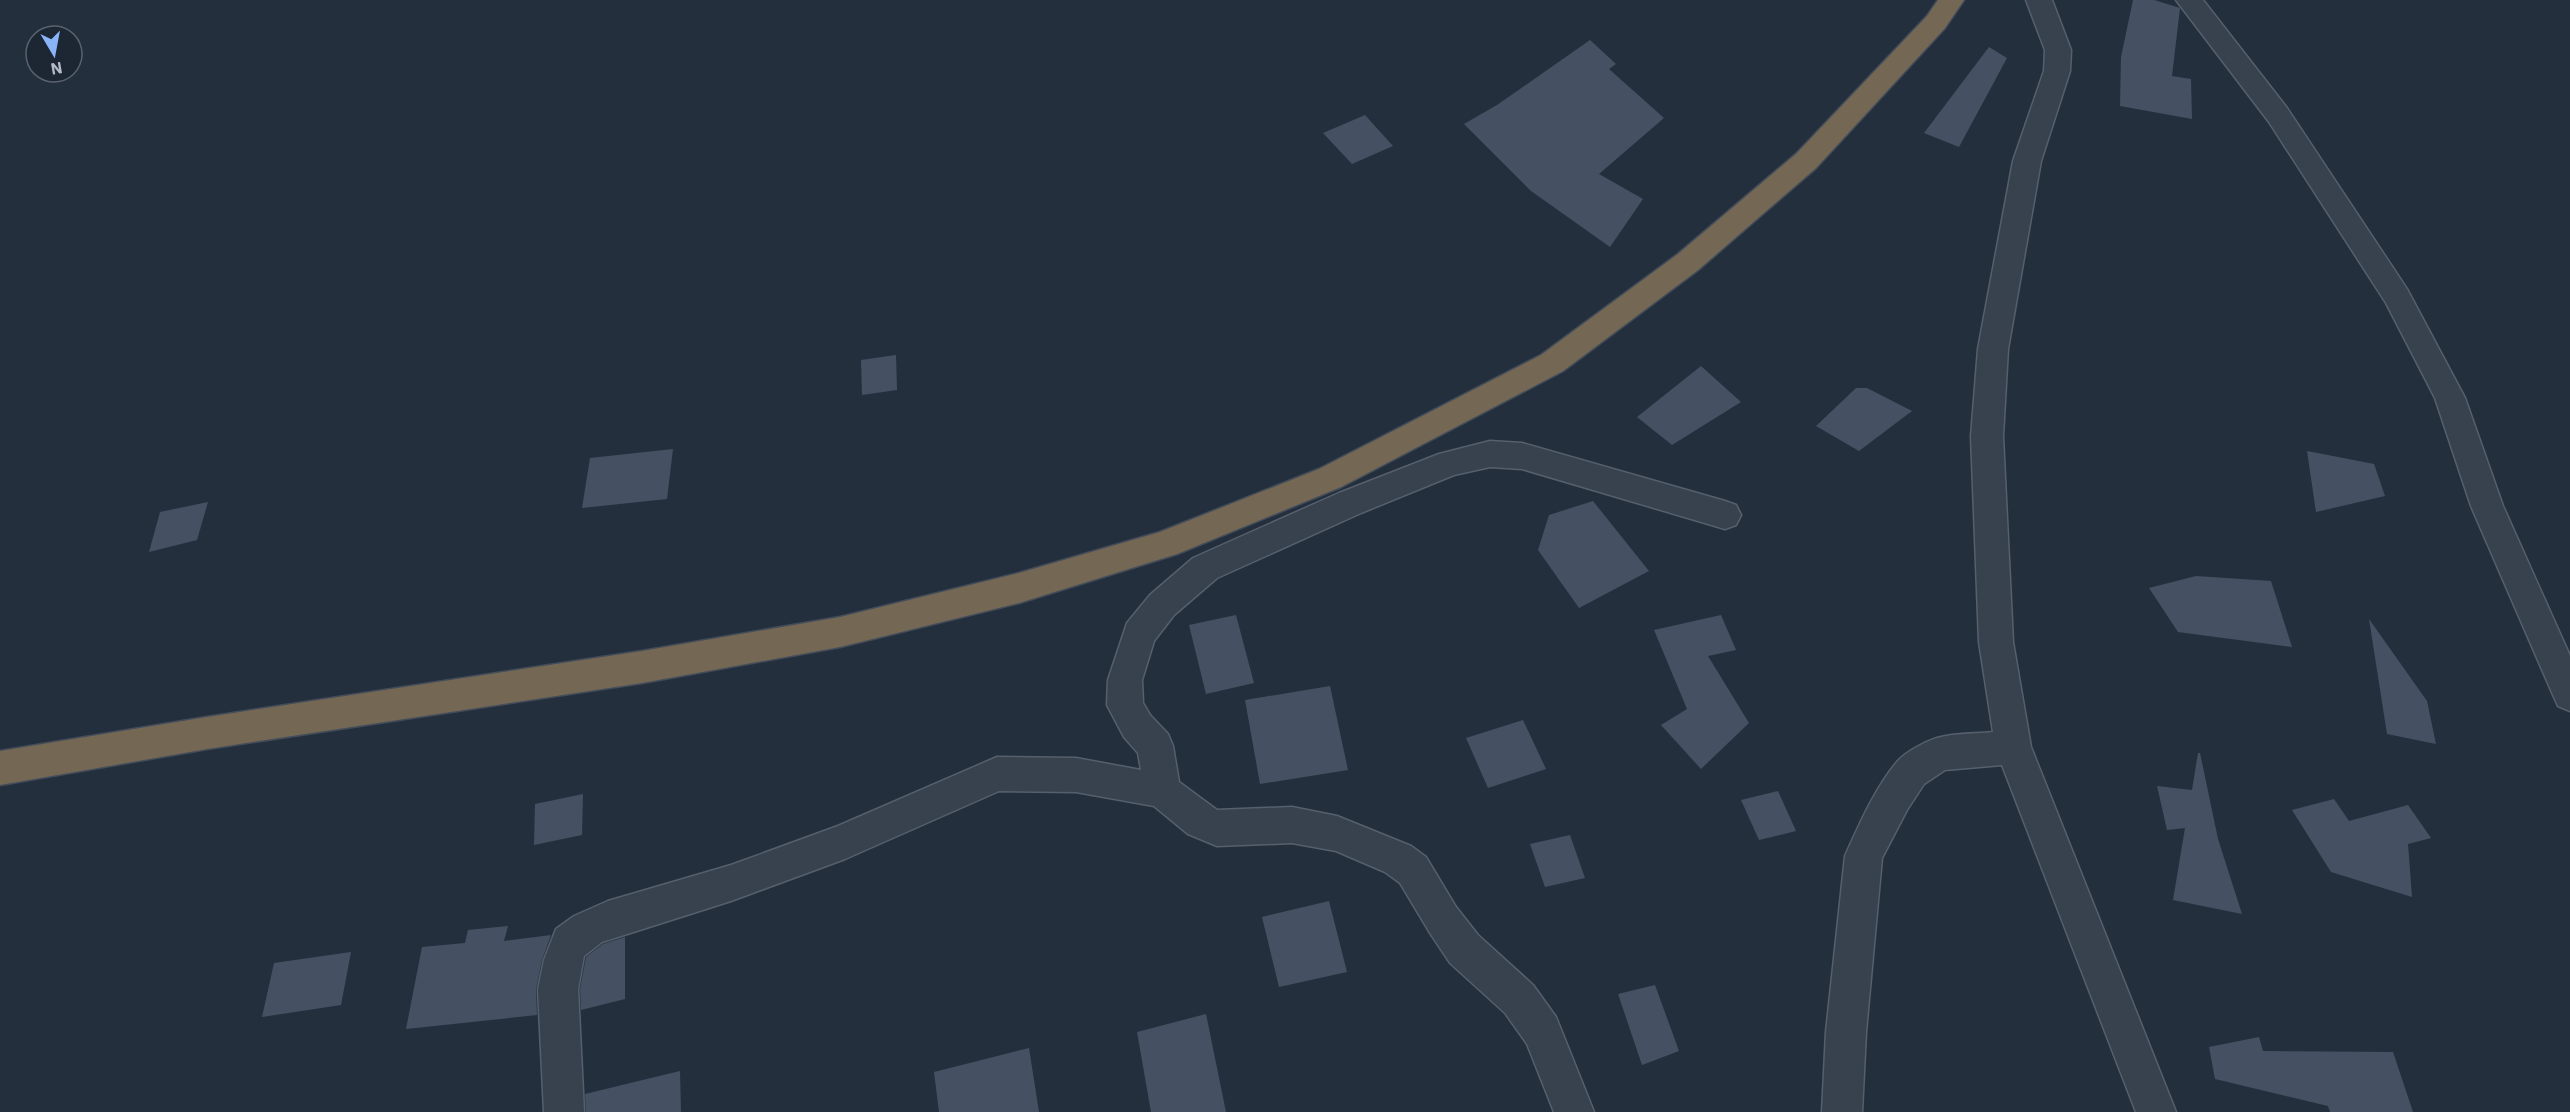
<svg xmlns="http://www.w3.org/2000/svg" width="2570" height="1112" font-family="'IBM Plex Sans',sans-serif">
<style>
.building{fill:#455162}
.lines{fill:none;stroke-linecap:round;stroke-linejoin:round}
.minor-casing{stroke:#565f6c;stroke-width:3}
.highway-casing{stroke:#434c59;stroke-width:3}
.minor{fill:#38414e;fill-rule:evenodd}
.highway{fill:#746855;fill-rule:evenodd}
</style>
<rect width="100%" height="100%" fill="#242f3e"/>
<path class="building" d="M2133,0H2154L2180,8L2172,76L2191,79L2192,119L2120,106L2121,57Z
M1590,40L1616,64L1609,69L1664,118L1599,174L1643,199L1610,247L1531,191L1464,124L1497,105Z
M1989,47L2007,58L1959,147L1924,133Z
M1365,115L1393,146L1352,164L1323,133Z
M896,355L897,390L862,395L861,360Z
M1701,366L1741,402L1672,445L1637,417Z
M1856,388H1867L1912,411L1859,451L1816,426Z
M673,449L667,499L582,508L590,458Z
M2307,451L2374,464L2385,496L2316,512Z
M1593,501L1649,571L1579,608L1538,550L1549,515Z
M208,502L197,540L149,552L160,512Z
M2196,576L2271,581L2292,647L2178,632L2149,588Z
M1236,615L1254,683L1206,694L1189,625Z
M1721,615L1736,650L1708,656L1749,723L1701,769L1661,725L1687,709L1654,630Z
M2369,619L2427,701L2436,744L2387,734Z
M1330,686L1348,770L1260,784L1245,700Z
M1523,720L1546,769L1488,788L1466,738Z
M2198,753H2200L2218,839L2242,914L2173,900L2185,828L2167,830L2157,786L2192,790Z
M1778,791L1796,831L1759,840L1741,800Z
M583,794L582,835L534,845L535,804Z
M2334,799L2349,821L2408,805L2431,838L2408,844L2412,897L2331,872L2292,810Z
M1570,835L1585,878L1545,887L1530,844Z
M1329,901L1347,972L1279,987L1262,917Z
M508,926L504,941L551,935L542,960L536,989L537,1015L406,1029L422,947L465,943L468,930Z
M625,937V999L581,1010L580,989L586,957L603,944Z
M351,952L341,1005L262,1017L274,963Z
M1655,985L1679,1051L1642,1065L1618,994Z
M1206,1014L1226,1112H1151L1137,1032Z
M2259,1037L2263,1051L2393,1052L2413,1112H2330L2328,1106L2215,1079L2209,1047Z
M1029,1048L1039,1112H939L934,1072Z
M680,1071L681,1112H586L585,1094Z"/>
<g class="lines">
<g class="minor-casing">
<path id="minor" d="M2026,0H2052L2071,50L2070,71L2041,161L2008,349L2003,436L2013,642L2031,747L2176,1112H2136L2002,765L1945,770L1924,784L1907,810L1882,858L1866,1032L1862,1112H1822L1826,1032L1845,856C1859,825 1875,788 1897,762C1905,752 1925,742 1937,738C1954,733 1975,734 1993,732L1979,642L1971,436L1978,349L2013,161L2044,71L2045,50Z
M2176,0H2203L2287,108L2407,289L2465,398L2503,506L2570,656V711L2558,706L2553,695L2471,506L2435,398L2386,303L2269,122Z
M1490,441L1522,443L1725,501L1736,505L1741,515L1736,525L1725,529L1522,469L1490,467L1454,475L1361,513L1217,578L1174,615L1154,641L1142,680L1143,703L1150,715L1168,734L1173,746L1179,782L1217,810L1292,807L1337,816L1411,846L1426,857L1456,907L1478,935L1533,985L1556,1017L1594,1112H1554L1527,1044L1505,1013L1450,963L1430,933L1400,883L1385,872L1336,851L1292,843L1217,846L1188,834L1154,806L1076,792L999,791L845,859L731,901L602,942L584,956L578,989L584,1112H544L538,989L544,960L556,929L574,916L608,901L731,865L838,826L997,757L1076,758L1141,770L1138,753L1124,737L1107,705L1108,680L1127,623L1150,595L1193,558L1339,493L1439,454Z"/>
</g>
<g class="highway-casing">
<path id="highway" d="M1938,0H1964L1945,28L1816,168L1698,270L1563,371L1341,487L1177,554L1019,603L840,647L642,683L207,749L0,785V751L207,717L642,651L840,617L1019,573L1160,532L1319,469L1541,355L1678,254L1796,154L1927,16Z"/>
</g>
<use href="#minor" class="minor"/>
<use href="#highway" class="highway"/>
</g>
<g transform="translate(54 54) rotate(170)"><circle r="28" fill="#1d2633" stroke="#59626f" stroke-width="1.5"/>
<path d="M0-4.5L10 22L0 15L-10 22Z" fill="#8ab4f8"/>
<text y="-9" font-size="16" font-weight="bold" text-anchor="middle" fill="#b4bcc9">N</text>
</g>
</svg>
